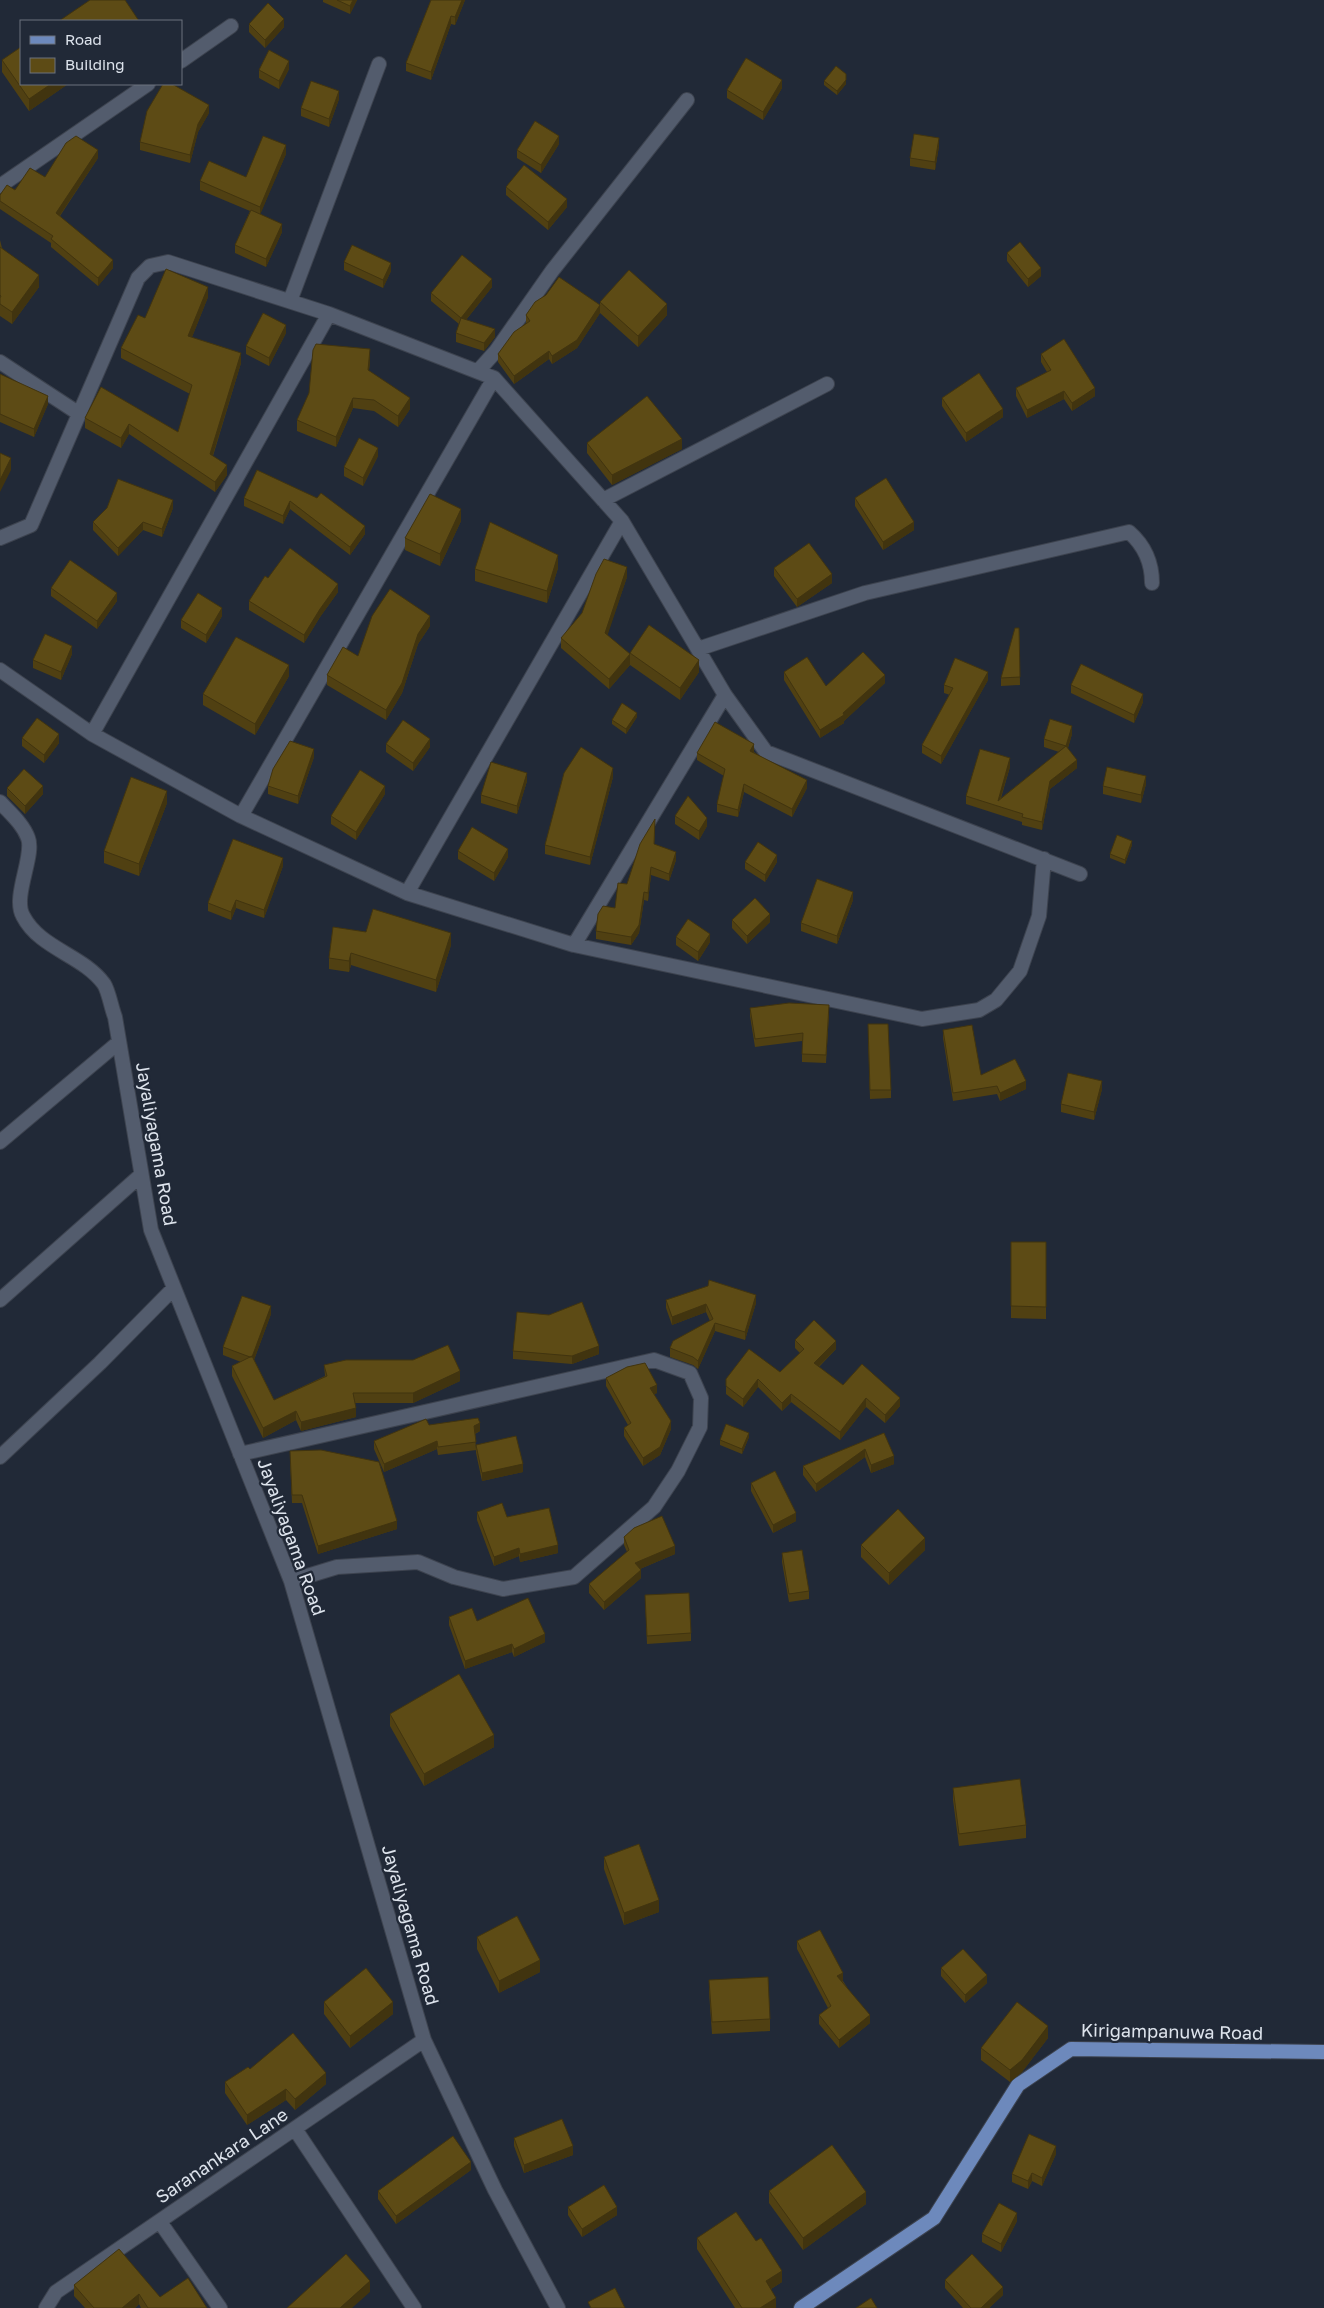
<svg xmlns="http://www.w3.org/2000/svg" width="1324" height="2308" font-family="'Golos Text',sans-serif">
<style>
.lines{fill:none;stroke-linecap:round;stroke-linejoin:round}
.minor-casing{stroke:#3d434f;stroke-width:16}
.primary-casing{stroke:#3d434f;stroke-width:16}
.minor{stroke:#535c6d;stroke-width:14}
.primary{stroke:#6d89bc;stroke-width:14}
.wall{fill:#504012}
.shaded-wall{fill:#41340f}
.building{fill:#5d4b15;stroke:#41340f}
.labels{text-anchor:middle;stroke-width:4.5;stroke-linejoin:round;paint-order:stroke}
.street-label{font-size:18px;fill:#dde3ec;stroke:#212937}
</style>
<rect width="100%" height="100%" fill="#212937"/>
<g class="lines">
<g class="minor-casing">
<path id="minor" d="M181,61L231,26
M0,186L148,84
M290,301L379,64
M0,362L78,413
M478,371L496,351L552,271L687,100
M603,500L827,384
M0,538L31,525L138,278L150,266L168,262L329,314L494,378L622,521L725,695L766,752L1080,874
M698,649L865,593L1129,532C1145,546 1152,562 1152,583
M0,670L92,734L241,816L407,893L574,945L922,1019L979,1010L996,1000L1020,971L1039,916L1044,859
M92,734L329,314
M0,802C10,813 23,824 28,838C35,855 12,897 23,916C40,949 83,955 104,984C109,992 111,1007 115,1017L151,1230L291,1581L424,2040L495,2190L558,2308
M241,816L494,378
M407,893L622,521
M574,945L725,695
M0,1142L119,1042
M0,1300L141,1175
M240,1454L654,1360L690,1373L701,1398L700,1427L678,1471L654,1507L574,1577L503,1589L454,1577L418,1562L337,1567L291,1581
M0,1457L100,1363L174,1288
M295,2129L414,2308
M160,2222L220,2308
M46,2308L56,2292L424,2040"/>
</g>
<g class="primary-casing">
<path id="primary" d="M801,2308L934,2218L1018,2085L1071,2049L1324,2052"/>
</g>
<use href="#minor" class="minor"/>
<use href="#primary" class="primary"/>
</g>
<path class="wall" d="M323,0H357L350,14L323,2Z
M431,0H465L455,25L451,24L431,80L406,71V63Z
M249,24L284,27L265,48L249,32Z
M2,60L21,84H68L29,111L2,72Z
M289,69L279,89L259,78V70Z
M824,81L846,84L837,95L824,85Z
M782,88L763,120L727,98V90Z
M339,99L329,127L301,116V108Z
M209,113L198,132L190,163L140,150V142Z
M559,144L541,173L517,158V150Z
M939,146L935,170L910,166V158Z
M286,154L260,214L282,232L266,267L235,253V245L250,211L200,190V181L246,177Z
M98,158L60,216L113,268L98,286L51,247V243L0,209V195L45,177Z
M506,187L567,207L548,230L506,195Z
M0,240L2,248L39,287L12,324L0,316Z
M1007,253L1041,276L1028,287L1007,261Z
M344,262L391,271L383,288L344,270Z
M492,287L466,320L495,337L484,351L456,342V333L459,324L431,301V293Z
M208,297L192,337L241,363L213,456L227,475L215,492L129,434L121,448L85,428V418L101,387L178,432L190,394L121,358V348L145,318Z
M600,302L667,315L638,347L600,313L577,348L552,364L549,359L514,384L498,362V354L526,323V315L600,305Z
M286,333L269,366L246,354V346Z
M1041,354L1095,396L1072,411L1064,399L1027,418L1016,396V388L1047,372L1041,362Z
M370,360L369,371L410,409L398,427L374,411L353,408L336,447L297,431V420Z
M0,374L48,404L34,437L0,422Z
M942,398L1003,417L966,442L942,406Z
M587,443L682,449L612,485L587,453Z
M378,456L363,486L344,476V467Z
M257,470L365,534L350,555L290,509L283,524L244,506V498Z
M855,498L914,530L883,550L855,506Z
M173,508L162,537L143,530L118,556L93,530V522Z
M461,521L440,566L405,550V538Z
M558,568L547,603L475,581V569Z
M774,568L832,583L797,607L774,576Z
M627,577L607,635L630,654V653L699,672L680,700L630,665L609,689L561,648V638Z
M268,578L338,592L320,617L304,643L249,610V601Z
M51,588L117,601L97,629L51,596Z
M222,616L206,643L181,628V620Z
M430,626L418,644L402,693L386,720L327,685V675L358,656Z
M1019,628L1020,685L1001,686V678Z
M72,654L61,680L33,668V660Z
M784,672L826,686L885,683L844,721V723L820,738L784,680Z
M289,676L255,735L203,705V694Z
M988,680L941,764L922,753V745L950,695L944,693V685Z
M1071,685L1143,702L1134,723L1071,693Z
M637,717L626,734L612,724V720Z
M1072,734L1068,748L1077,768L1050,789L1042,830L1022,825V822L966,804V796L1010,767L1001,798L1059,752L1044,747V739Z
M22,738L59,743L44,763L22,746Z
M386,744L430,747L413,771L386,752Z
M754,752L807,788L792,817L744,792L738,817L717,812V804L724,776L697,760V753Z
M314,757L298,804L268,794V786Z
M613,777L590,865L545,854V845Z
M527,781L517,814L481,803V795Z
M1146,784L1141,803L1103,794V786Z
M7,788L43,794L25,814L7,796Z
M385,794L356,840L331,824V816Z
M167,803L139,876L104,863V851Z
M675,816L707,826L699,840L675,824Z
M655,827L654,844L676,860L669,881L651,875L648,901L644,900L639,933L631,945L596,939V931L615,908Z
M1132,845L1125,864L1110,858V854Z
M458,851L508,857L494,881L458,859Z
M745,862H777L765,882L745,869Z
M283,866L264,918L236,908L231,920L208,911V903Z
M853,900L837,944L801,931V923Z
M732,920L770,922L747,944L732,928Z
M333,927L451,945L436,992L351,965L349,972L329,969V958Z
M676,937L710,942L698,961L676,945Z
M750,1008L829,1013L826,1063L802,1062V1041L755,1047L750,1016Z
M943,1030L981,1075L1026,1089L1000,1101L997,1094L953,1101L943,1038Z
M868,1032L891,1090V1098L870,1099Z
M1102,1089L1094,1120L1061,1112V1104Z
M1011,1242H1046V1319L1011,1318Z
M666,1300L756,1303L745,1340L715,1331L698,1369L693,1365L670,1357V1348L710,1321L706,1312L672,1325L666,1308Z
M271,1314L254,1360L274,1400L325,1376L324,1365L460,1381L413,1403H355L356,1417L301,1431L296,1420L263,1438L232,1376V1366L241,1362L223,1355V1347Z
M795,1340L836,1349L819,1367L843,1385L900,1406L885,1423L866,1407L840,1440L791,1402L782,1411L758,1387L743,1407L726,1394V1379L780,1372L800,1353L795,1348Z
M513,1351L599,1354L572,1364L513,1359Z
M606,1378L657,1393L654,1394L671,1429L660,1455L643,1466L624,1436V1428L628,1425L606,1386Z
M429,1425L480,1431L475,1434L476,1450L438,1455L437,1449L384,1472L374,1449V1441Z
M884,1433L894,1464L871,1473L865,1457L816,1492L803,1475V1466Z
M749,1437L742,1454L720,1445V1440Z
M476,1445L523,1472L482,1481L476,1453Z
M290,1459L397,1529L318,1554L302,1503H292Z
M751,1483L796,1521L773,1533L751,1491Z
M477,1512L507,1517L558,1553L520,1562L519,1556L494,1566L477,1520Z
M624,1537L675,1554L640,1569L641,1578L604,1610L589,1593V1584L627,1552L624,1545Z
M861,1545L925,1550L889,1585L861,1557Z
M782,1553L809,1591V1599L789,1602L782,1562Z
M645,1595L691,1633V1641L647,1644Z
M449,1617L477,1621L545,1642L514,1657L512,1652L465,1669L449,1625Z
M390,1714L494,1747L424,1786L390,1726Z
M953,1788L1026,1825V1838L959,1846L953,1800Z
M604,1857L659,1912L624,1925L604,1869Z
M477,1937L540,1972L499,1993L477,1949Z
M797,1941L843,1981L870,2023L839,2048L819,2024V2015L828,2008L797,1949Z
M941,1968L987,1983L965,2003L941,1976Z
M709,1980L770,2019V2031L712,2034L709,1992Z
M324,2002L393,2014L350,2048L324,2014Z
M1048,2038L1022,2072L1010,2082L981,2060V2048Z
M250,2069L326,2084L295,2110L286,2100L247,2125L225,2093V2082Z
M514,2138L573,2155L524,2173L514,2146Z
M1056,2154L1042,2186L1032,2181L1028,2189L1012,2182V2174Z
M471,2170L396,2224L378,2199V2191Z
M769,2191L866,2204L803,2250L769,2203Z
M568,2207L617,2215L582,2237L568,2215Z
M1017,2221L1001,2252L982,2242V2234Z
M697,2238L782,2282L771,2289L776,2308H735L697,2249Z
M945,2280L1003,2295L989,2308H963L945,2288Z
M74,2285L160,2297L207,2308H141L139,2304L135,2308H85L74,2296Z"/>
<path class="shaded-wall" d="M353,0H357L350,14V6Z
M462,0H465L455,25V17Z
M451,16V24L431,80V72Z
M284,19V27L265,48V40Z
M289,61V69L279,89V81Z
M782,80V88L763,120V112Z
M846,80V84L837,95V91Z
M51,84H68L29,111V99Z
M339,91V99L329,127V119Z
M209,105V113L198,132L190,163V155L198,124Z
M559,136V144L541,173V165Z
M939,138V146L935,170V162Z
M286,145V154L260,215V207Z
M98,150V158L56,221V213Z
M567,199V207L548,230V222Z
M282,224V232L266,267V259Z
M113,260V268L98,286V278Z
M391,263V271L383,288V280Z
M1041,268V276L1028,287V279Z
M39,275V287L12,324V312Z
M492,279V287L461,326V318Z
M208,287V297L188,347V336Z
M667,304V315L638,347V336Z
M600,305V313L577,348L552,364V356Z
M286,325V333L269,366V358Z
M495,329V337L484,351V343Z
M370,349V360L368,380V370Z
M549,351V359L514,384V376Z
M241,353V363L210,464V454Z
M1095,388V396L1072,411V403Z
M1064,391V399L1027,418V410Z
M48,396V404L34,437V429Z
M353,398V408L336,447V437Z
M410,398V409L398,427V416Z
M1003,409V417L966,442V433Z
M129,424V434L121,448V438Z
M682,439V449L612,485V475Z
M378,448V456L363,486V478Z
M11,458V470L0,492V480Z
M227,465V475L215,492V482Z
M173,500V508L162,537V529Z
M290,501V509L283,524V516Z
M461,509V521L440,566V554Z
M143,522V530L118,556V548Z
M914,522V530L883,550V542Z
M365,526V534L350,555V547Z
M558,555V568L547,603V591Z
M627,567V577L605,643V633Z
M832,574V583L797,607V599Z
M338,584V592L320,617L304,643V635L320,609Z
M117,593V601L97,629V621Z
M222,608V616L206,643V635Z
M430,616V626L418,644L402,693L386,720V710L418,634Z
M72,646V654L61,680V672Z
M630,654V665L609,689V679Z
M699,660V672L680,700V688Z
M289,665V676L255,735V724Z
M988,672V680L941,764V756Z
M885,675V683L844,721V723L820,738V730L843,713Z
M1143,694V702L1134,723V715Z
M637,713V717L626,734V729Z
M1072,726V734L1066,754V746Z
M59,734V743L44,763V755Z
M430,739V747L413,771V763Z
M754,744V752L750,759V751Z
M314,749V757L298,804V796Z
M1010,758V767L998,806V801Z
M1077,760V768L1050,789L1042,830V822L1050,781Z
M613,768V777L590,865V857Z
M527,773V781L517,814V806Z
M1146,776V784L1141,803V795Z
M807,780V788L792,817V809Z
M744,784V792L738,817V810Z
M43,786V794L25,814V806Z
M385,786V794L356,840V832Z
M167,791V803L139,876V864Z
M707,818V826L699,840V831Z
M1132,841V845L1125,864V860Z
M508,849V857L494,881V873Z
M676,852V860L669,881V874Z
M777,855V862L765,882V875Z
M283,858V866L264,918V910Z
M651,867V875L648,901V893Z
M644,892V900L639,933L631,945V937Z
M853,892V900L837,944V936Z
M236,900V908L231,920V912Z
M770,914V922L747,944V936Z
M451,933V945L436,992V980Z
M710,934V942L698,961V952Z
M351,953V965L349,972V961Z
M1026,1081V1089L1000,1101V1093Z
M1102,1081V1089L1094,1120V1112Z
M756,1295V1303L745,1340V1332Z
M706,1304V1312L672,1325V1317Z
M271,1306V1314L252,1365V1357Z
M715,1323V1331L698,1369V1361Z
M836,1341V1349L814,1371V1363Z
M599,1346V1354L572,1364V1356Z
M460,1371V1381L413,1403V1393Z
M758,1379V1387L743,1407V1399Z
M657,1385V1393L650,1397V1388Z
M791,1394V1402L782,1411V1403Z
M866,1398V1407L840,1440V1432Z
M900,1398V1406L885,1423V1415Z
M356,1408V1417L301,1431V1422Z
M296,1411V1420L263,1438V1428Z
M671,1421V1429L660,1455L643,1466V1458Z
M480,1423V1431L474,1434V1426Z
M749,1433V1437L742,1454V1449Z
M437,1441V1449L384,1472V1464Z
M865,1449V1457L816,1492V1484Z
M894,1456V1464L871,1473V1465Z
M523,1464V1472L482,1481V1473Z
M796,1513V1521L773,1533V1525Z
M397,1521V1529L318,1554V1546Z
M925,1538V1550L889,1585V1573Z
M558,1545V1553L520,1562V1554Z
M675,1546V1554L635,1571V1563Z
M519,1548V1556L494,1566V1557Z
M641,1570V1578L604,1610V1602Z
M545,1634V1642L514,1657V1649Z
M512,1644V1652L465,1669V1661Z
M494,1735V1747L424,1786V1774Z
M659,1900V1912L624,1925V1913Z
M540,1960V1972L499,1993V1981Z
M843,1973V1981L837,1984V1976Z
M987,1975V1983L965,2003V1995Z
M393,2002V2014L350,2048V2036Z
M870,2015V2023L839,2048V2040Z
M1048,2026V2038L1022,2072L1010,2082V2070Z
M326,2073V2084L295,2110V2099Z
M286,2089V2100L247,2125V2115Z
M573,2146V2155L524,2173V2165Z
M1056,2146V2154L1042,2186V2178Z
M471,2162V2170L396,2224V2216Z
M1032,2173V2181L1028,2189V2181Z
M866,2192V2204L803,2250V2238Z
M617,2207V2215L582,2237V2229Z
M1017,2213V2221L1001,2252V2244Z
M782,2271V2282L766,2292V2281Z
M370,2281V2292L352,2308H340Z
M1003,2287V2295L989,2308H981Z
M139,2294V2304L135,2308H122Z
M776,2298V2308H760Z"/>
<path class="building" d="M90,0H125L139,21H59Z
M337,0H353L350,6Z
M431,0H462L455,17L451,16L431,72L406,63Z
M268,3L284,19L265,40L249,24Z
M21,47V84H51L29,99L2,60Z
M269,50L289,61L279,81L259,70Z
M746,58L782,80L763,112L727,90Z
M836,66L846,74V80L837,91L824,81Z
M311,81L339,91L329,119L301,108Z
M163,84H172L209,105L198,124L190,155L140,142L147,111Z
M535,121L559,136L541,165L517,150Z
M914,134L939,138L935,162L910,158Z
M76,136L98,150L56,213L113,260L98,278L51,239L53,236L0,201V195L7,185L15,190L30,168L45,177L66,143Z
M263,136L286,145L260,207L200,181L209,161L246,177Z
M524,165L567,199L548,222L506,187Z
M251,210L282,224L266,259L235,245Z
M1020,242L1041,268L1028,279L1007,253Z
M352,245L391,263L383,280L344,262Z
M0,247L39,275L12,312L0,304V298L1,296L0,295Z
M462,255L492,279L461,318L431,293Z
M166,269L208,287L188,336L241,353L210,454L227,465L215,482L129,424L121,438L85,418L101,387L178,432L192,385L121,348L138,315L145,318Z
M629,270L667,304L638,336L600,302Z
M559,277L600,305L577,340L552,356L549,351L514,376L498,354L514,332L530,321L526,315L535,302L546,295Z
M263,313L286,325L269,358L246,346Z
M461,318L495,329L484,343L456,333Z
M1064,339L1095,388L1072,403L1064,391L1027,410L1016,388L1051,370L1041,354Z
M316,344L370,349L368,370L410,398L398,416L374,400L353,398L336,437L297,420L309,393L313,350Z
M979,373L1003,409L966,433L942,398Z
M0,374L48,396L34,429L0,414Z
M647,396L682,439L612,475L587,443Z
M359,438L378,448L363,478L344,467Z
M0,453L11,458L0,480Z
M257,470L317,498L321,493L365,526L350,547L290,501L283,516L244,498Z
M886,478L914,522L883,542L855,498Z
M118,479L173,500L162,529L143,522L118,548L93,522L107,508Z
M430,494L461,509L440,554L405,538Z
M490,522L558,555L547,591L475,569Z
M809,543L832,574L797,599L774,568Z
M290,548L338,584L320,609L304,635L249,601L265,576L268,578Z
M604,559L627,567L605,633L630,654L609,679L561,638L582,613L596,574Z
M70,560L117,593L97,621L51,588Z
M390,589L430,616L418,634L402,683L386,710L327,675L343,647L358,656L372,616Z
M198,593L222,608L206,635L181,620Z
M649,625L699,660L680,688L630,653Z
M1015,628H1019L1020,677L1001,678Z
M45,634L72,646L61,672L33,660Z
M236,637L289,665L255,724L203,694Z
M863,652L885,675L843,713L844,715L820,730L784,672L807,657L826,686Z
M955,658L988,672L941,756L922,745L953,688L944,685Z
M1081,664L1143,694L1134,715L1071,685Z
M622,703L637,713L626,729L612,720Z
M37,718L59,734L44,755L22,738Z
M1050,719L1072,726L1066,746L1044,739Z
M403,720L430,739L413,763L386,744Z
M715,722L754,744L750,751L807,780L792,809L744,784L738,810L717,804L725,769L697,753Z
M290,741L314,749L298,796L268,786L273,769Z
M1066,746L1077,760L1050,781L1042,822L1022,817L1023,814L966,796L980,749L1010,758L998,801Z
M581,747L613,768L590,857L545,845L564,773Z
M491,762L527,773L517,806L481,795Z
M1107,767L1146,776L1141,795L1103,786Z
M24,769L43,786L25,806L7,788Z
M360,770L385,786L356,832L331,816Z
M131,777L167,791L139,864L104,851Z
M688,796L707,818L699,831L675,816Z
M655,819L654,844L676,852L669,874L651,867L648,893L644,892L639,925L631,937L596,931L598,914L603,906L615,908L618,883L627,884L640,844Z
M472,827L508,849L494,873L458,851Z
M1117,835L1132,841L1125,860L1110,854Z
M233,839L283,858L264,910L236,900L231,912L208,903Z
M758,842L777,855L765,875L745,862Z
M817,879L853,892L837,936L801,923Z
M755,898L770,914L747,936L732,920Z
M373,909L451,933L436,980L351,953L349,961L329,958L333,927L366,932Z
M688,919L710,934L698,952L676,937Z
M789,1003L829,1005L826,1055L802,1054L803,1033L755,1039L750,1008Z
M868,1024H888L891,1090H870Z
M972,1025L981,1075L1015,1059L1026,1081L1000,1093L997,1086L953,1093L943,1030Z
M1068,1073L1102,1081L1094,1112L1061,1104Z
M1011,1242H1046V1307L1011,1306Z
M709,1280L756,1295L745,1332L715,1323L698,1361L693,1357L670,1348L673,1341L713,1319L706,1304L672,1317L666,1300L708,1286Z
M242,1296L271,1306L252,1357H250L223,1347Z
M582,1302L599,1346L572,1356L513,1351L517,1312L549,1315Z
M814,1320L836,1341L814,1363L843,1385L862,1364L900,1398L885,1415L866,1398L840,1432L791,1394L782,1403L758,1379L743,1399L726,1386V1379L749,1349L780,1372L804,1349L795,1340Z
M448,1345L460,1371L413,1393H353L356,1408L301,1422L296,1411L263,1428L232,1366L252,1356L274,1400L327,1376L324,1365L346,1360H413Z
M645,1363L657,1385L650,1388L671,1421L660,1447L643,1458L624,1428L631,1423L606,1378L627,1367Z
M478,1418L480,1423L474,1426L476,1442L438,1447L437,1441L384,1464L374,1441L426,1419L429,1425Z
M726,1424L749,1433L742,1449L720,1440Z
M884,1433L894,1456L871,1465L865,1449L816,1484L803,1466Z
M516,1436L523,1464L482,1473L476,1445Z
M321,1450L379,1462L397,1521L318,1546L302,1495H292L290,1451Z
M775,1471L796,1513L773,1525L751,1483Z
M502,1503L507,1517L549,1508L558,1545L520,1554L519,1548L494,1557L477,1512Z
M898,1509L925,1538L889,1573L861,1545Z
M662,1516L675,1546L635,1563L641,1570L604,1602L589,1584L629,1550L624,1537L634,1528Z
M802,1550L809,1591L789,1594L782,1553Z
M689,1593L691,1633L647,1636L645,1595Z
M528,1598L545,1634L514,1649L512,1644L465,1661L449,1617L472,1608L477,1621Z
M459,1674L494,1735L424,1774L390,1714Z
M1020,1779L1026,1825L959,1834L953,1788Z
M639,1844L659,1900L624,1913L604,1857Z
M517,1916L540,1960L499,1981L477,1937Z
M820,1930L843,1973L837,1976L870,2015L839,2040L819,2015L831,2006L797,1941Z
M963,1949L987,1975L965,1995L941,1968Z
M366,1968L393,2002L350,2036L324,2002Z
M768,1977L770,2019L712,2022L709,1980Z
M1017,2002L1048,2026L1022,2060L1010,2070L981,2048Z
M293,2033L326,2073L295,2099L286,2089L247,2115L225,2082L248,2067L250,2069Z
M562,2119L573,2146L524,2165L514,2138Z
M1029,2134L1056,2146L1042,2178L1032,2173L1028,2181L1012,2174Z
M453,2136L471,2162L396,2216L378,2191Z
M832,2145L866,2192L803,2238L769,2191Z
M604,2185L617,2207L582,2229L568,2207Z
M999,2203L1017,2213L1001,2244L982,2234Z
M736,2212L756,2241L761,2238L782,2271L766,2281L776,2298L760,2308H742L697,2238Z
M119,2249L160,2297L188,2278L207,2308H148L139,2294L122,2308H94L74,2285Z
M346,2254L370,2281L340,2308H287Z
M972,2254L1003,2287L981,2308H971L945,2280Z
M615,2288L625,2308H591L588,2302Z
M871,2298L877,2308H856Z"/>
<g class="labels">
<g class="street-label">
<text transform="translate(156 1144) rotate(80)" y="6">Jayaliyagama Road</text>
<text transform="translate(291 1537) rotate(70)" y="6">Jayaliyagama Road</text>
<text transform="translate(410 1925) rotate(74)" y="6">Jayaliyagama Road</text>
<text transform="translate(1172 2032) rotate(1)" y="6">Kirigampanuwa Road</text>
<text transform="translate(222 2156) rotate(-34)" y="6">Saranankara Lane</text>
</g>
</g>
<rect x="20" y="20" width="162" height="65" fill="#212937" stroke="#6c737f"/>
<rect x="30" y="36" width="25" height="8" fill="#6d89bc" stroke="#6c737f"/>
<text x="65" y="45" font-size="15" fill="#dde3ec">Road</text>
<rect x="30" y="58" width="25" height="15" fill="#5d4b15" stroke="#6c737f"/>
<text x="65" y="70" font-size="15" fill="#dde3ec">Building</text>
</svg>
